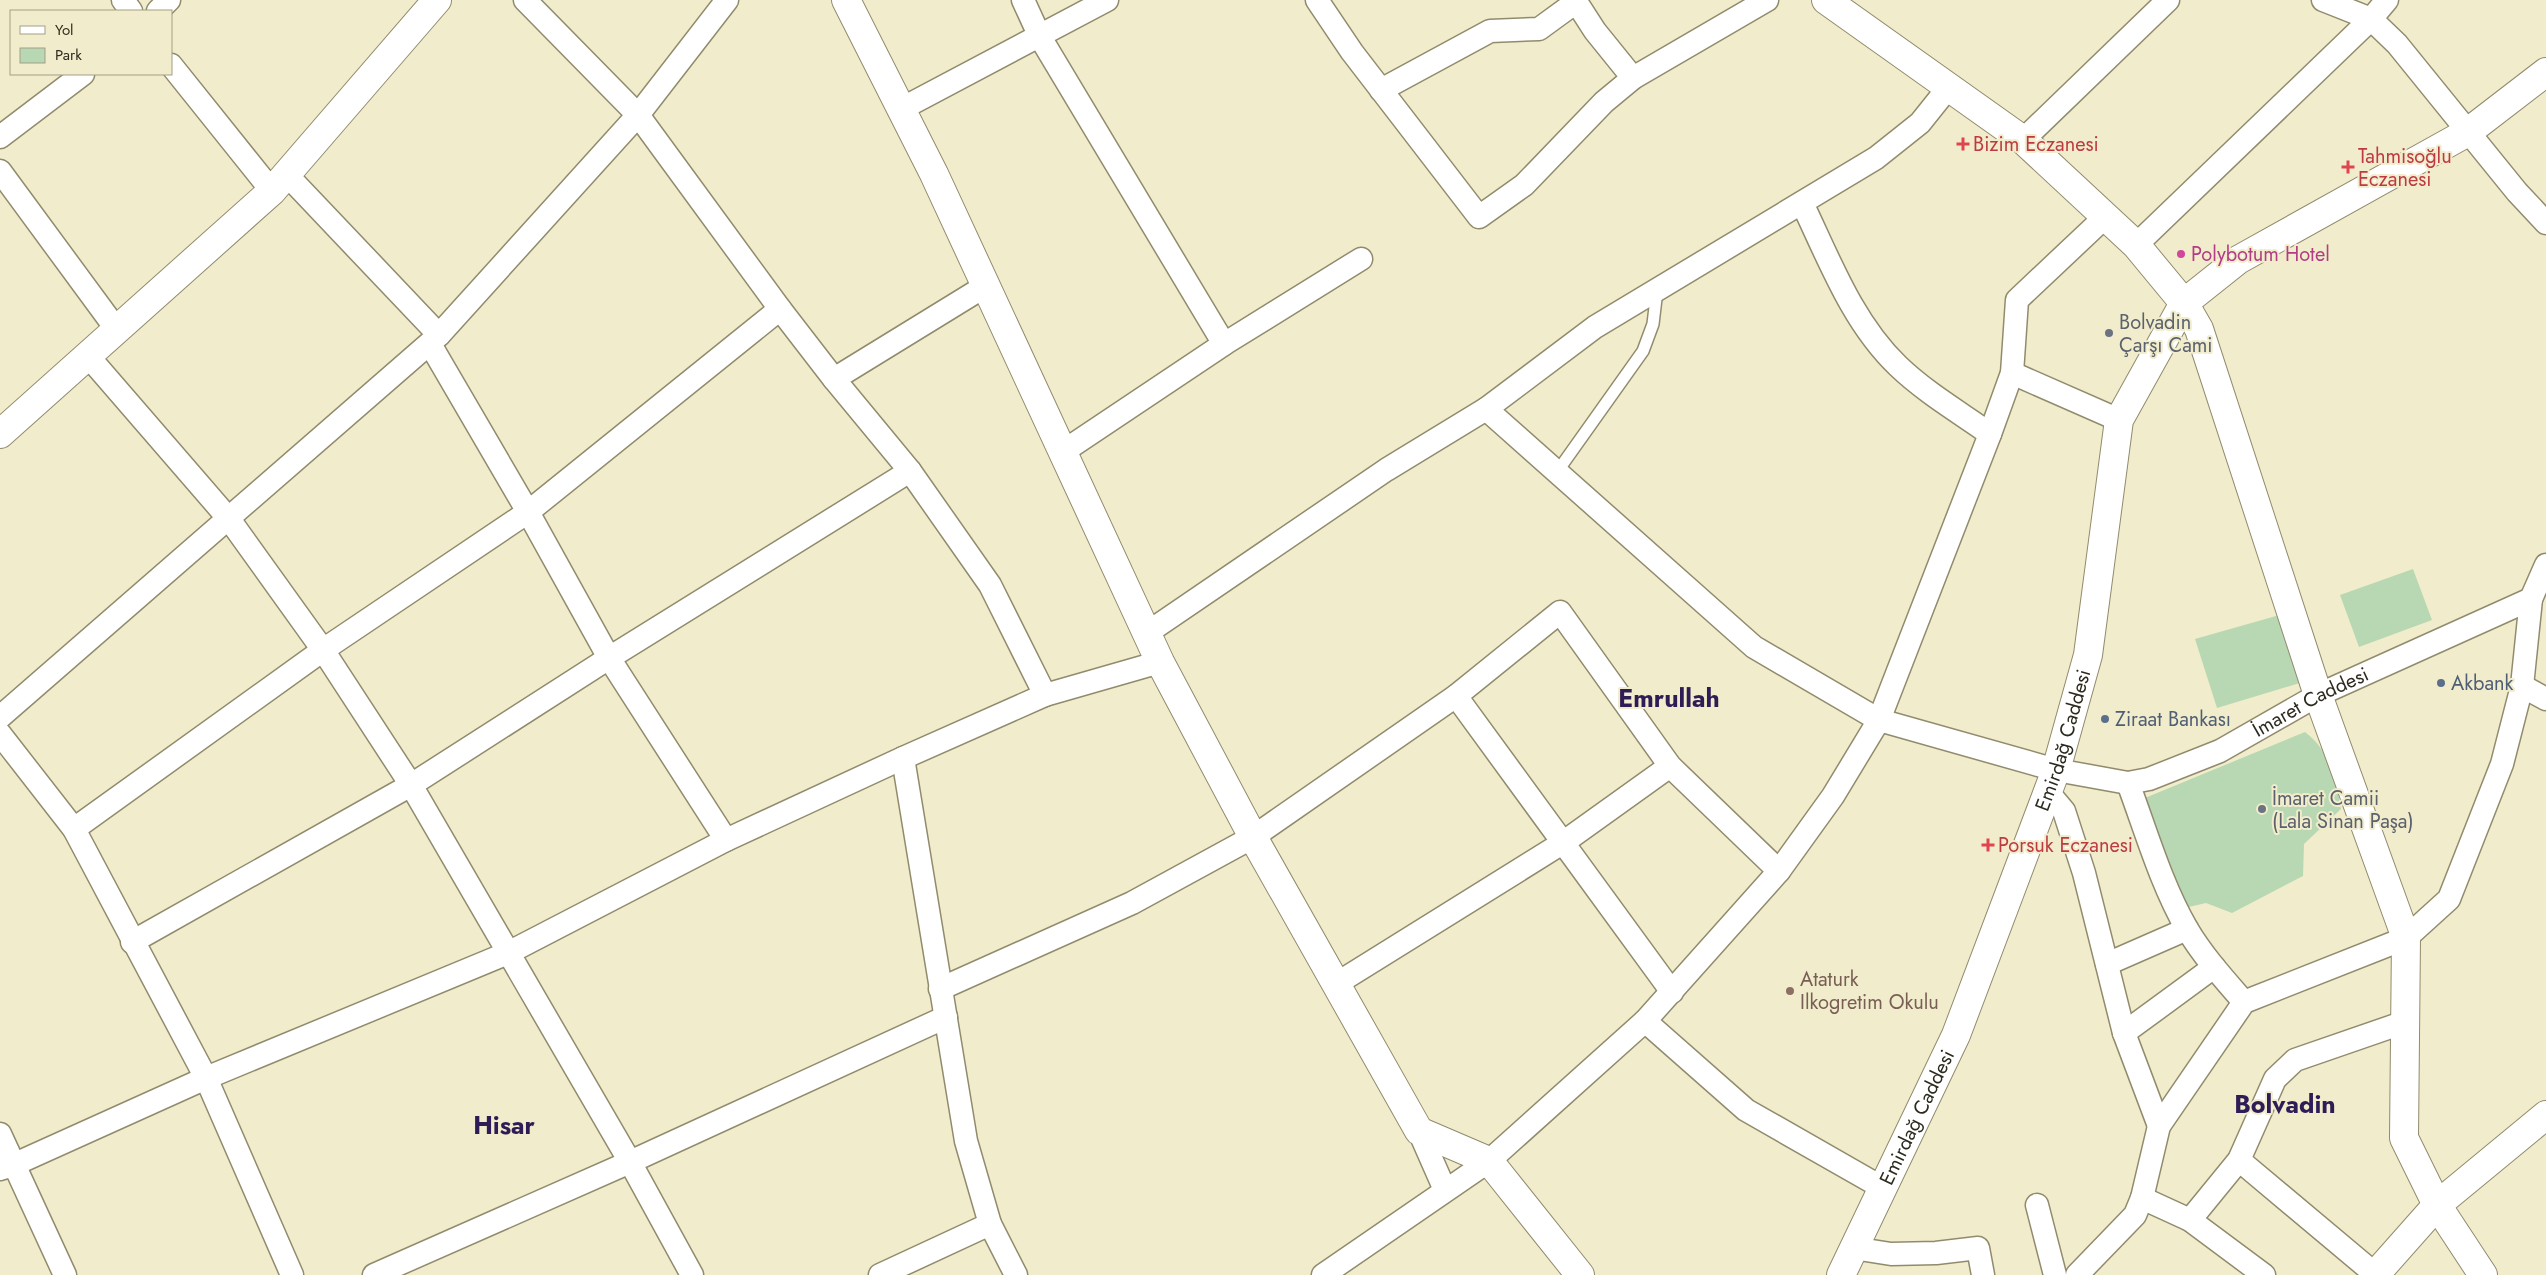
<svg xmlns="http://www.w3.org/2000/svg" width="2546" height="1275" font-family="Jost,sans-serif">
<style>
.green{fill:#b8d8b4}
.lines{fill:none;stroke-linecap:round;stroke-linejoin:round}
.lane-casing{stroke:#918b6d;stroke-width:14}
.street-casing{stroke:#918b6d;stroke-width:25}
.secondary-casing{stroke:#918b6d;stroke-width:30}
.lane{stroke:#fff;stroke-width:11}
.street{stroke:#fff;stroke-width:22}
.secondary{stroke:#fff;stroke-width:28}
.health-dot{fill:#e0444e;stroke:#f1eccb;stroke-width:2}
.hotel-dot{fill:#d1479c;stroke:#f1eccb;stroke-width:2}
.worship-dot{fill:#6b7280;stroke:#f1eccb;stroke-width:2}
.service-dot{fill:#5c6f8a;stroke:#f1eccb;stroke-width:2}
.education-dot{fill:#8d6e63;stroke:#f1eccb;stroke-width:2}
.labels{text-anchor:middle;stroke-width:4;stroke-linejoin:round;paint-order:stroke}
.health-label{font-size:20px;fill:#be3a42;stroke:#f1eccb;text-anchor:start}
.hotel-label{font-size:20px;fill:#b23c85;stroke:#f1eccb;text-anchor:start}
.worship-label{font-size:20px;fill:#5b616d;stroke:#f1eccb;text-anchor:start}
.service-label{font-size:20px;fill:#4e5e75;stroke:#f1eccb;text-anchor:start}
.street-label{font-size:20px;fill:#2d2b1f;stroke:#f1eccb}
.education-label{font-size:20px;fill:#785e54;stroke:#f1eccb;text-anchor:start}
.district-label{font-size:25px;font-weight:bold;fill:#2d1c55;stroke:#f1eccb}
</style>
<rect width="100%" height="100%" fill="#f1eccb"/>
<path class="green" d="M2413,569L2432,620L2359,647L2340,595Z
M2283,614L2303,682L2217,708L2195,639Z
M2305,732C2330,751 2336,779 2341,809L2304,844L2303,876L2232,913L2206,903L2180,909L2140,800Z"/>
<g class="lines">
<g class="lane-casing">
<path id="lane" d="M1557,472L1643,351L1653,324L1657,290"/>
</g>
<g class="street-casing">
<g id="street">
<path d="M123,0L131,11"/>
<path d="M525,0L638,115L780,309L834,379L910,471L990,585L1045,695"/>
<path d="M1023,0L1040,37L1224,344"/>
<path d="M1317,0L1352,52L1479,217L1524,185L1604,102L1633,78L1767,0"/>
<path d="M1575,0L1595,31L1633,78"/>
<path d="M2323,0L2371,19L2397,44L2517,192L2546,223"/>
<path d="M158,11L169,0"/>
<path d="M171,65L272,191"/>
<path d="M1381,90L1490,31L1539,29L1576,2"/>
<path d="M903,108L1107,0"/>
<path d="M0,137L83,74"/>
<path d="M2023,140L2168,0"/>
<path d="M0,171L117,330"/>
<path d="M288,176L439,335"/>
<path d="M1802,203C1829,259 1852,322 1898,366C1925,392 1959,412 1990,434"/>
<path d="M2136,245L2371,19L2387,0"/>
<path d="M430,344L528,512L609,658L726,840"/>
<path d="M88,356L229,519L323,650L411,785L630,1162L692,1275"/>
<path d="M2012,373L2119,420"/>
<path d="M834,379L987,285"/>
<path id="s1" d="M1486,409L1754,647L1879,720L2056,770L2128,783L2149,779L2220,751L2318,695L2531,599"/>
<path d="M1064,451L1224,344L1361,259"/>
<path d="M1147,633L1386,470L1486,409L1595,327L1876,158L1920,123L1948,88"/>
<path d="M2522,686L2546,699"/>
<path d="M1456,696L1672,992"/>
<path d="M0,717L439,335L638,115L727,0"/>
<path d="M0,734L74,829L206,1078L292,1275"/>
<path d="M903,758L966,1141L990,1224L1016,1275"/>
<path d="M2128,783C2146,831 2161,884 2187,929C2203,956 2224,979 2244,1002"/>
<path d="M2048,792L2064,811L2084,873L2124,1033L2159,1126"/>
<path d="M74,829L323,650L528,512L780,309"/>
<path d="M132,942L411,785L609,658L910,471"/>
<path d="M2107,964L2187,929"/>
<path d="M1336,984L1564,842L1670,766"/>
<path d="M940,989L1132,903L1253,837L1456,696L1560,612L1670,766L1779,871"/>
<path d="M1645,1021L1746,1110L1881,1187"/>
<path d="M2124,1033L2214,967"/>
<path d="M1419,1131L1445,1190"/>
<path d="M0,1134L65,1275"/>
<path d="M2239,1160L2375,1274"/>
<path d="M0,1169L13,1165L206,1078L508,953L726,840L903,758L1045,695L1160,662"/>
<path d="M2142,1198L2190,1220L2264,1275"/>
<path d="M2037,1205L2055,1275"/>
<path d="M2190,1220L2239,1160L2275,1079L2295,1060L2405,1022"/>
<path d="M1853,1248L1891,1254L1936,1253L1978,1248L1983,1275"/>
<path d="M374,1275L630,1162L946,1017"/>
<path d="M880,1275L990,1224"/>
<path d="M1323,1275L1489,1161L1645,1021L1779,871L1833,796L1879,720L1990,434L2012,373L2017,300L2104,218"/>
<path d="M2077,1275L2135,1215L2142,1198L2159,1126L2244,1002L2406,938L2449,899L2502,764L2522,686L2531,599L2546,565"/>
</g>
</g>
<g class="secondary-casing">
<g id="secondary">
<path d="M846,0L934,174L1160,662L1253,837L1419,1131L1489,1161L1580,1275"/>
<path d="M1826,0L2023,140L2136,245L2184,303L2199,329L2318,695L2406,938L2404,1138L2437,1205L2483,1275"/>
<path d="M0,434L272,191L437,0"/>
<path id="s2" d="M1841,1275L1956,1035L2056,770L2088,655L2119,420L2184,303L2238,260L2468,132L2546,72"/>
<path d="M2375,1275L2437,1205L2546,1115"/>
</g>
</g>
<use href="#lane" class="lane"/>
<use href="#street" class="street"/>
<use href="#secondary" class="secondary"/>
</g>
<g class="health-dot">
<path d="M1960.5 136.5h5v5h5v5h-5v5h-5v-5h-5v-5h5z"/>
<path d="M2345.5 159.5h5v5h5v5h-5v5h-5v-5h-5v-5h5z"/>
<path d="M1985.5 837.5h5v5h5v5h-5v5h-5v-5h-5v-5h5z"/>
</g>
<circle class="hotel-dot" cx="2181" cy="254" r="5"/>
<g class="worship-dot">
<circle cx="2109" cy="333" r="5"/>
<circle cx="2262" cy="809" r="5"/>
</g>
<g class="service-dot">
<circle cx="2441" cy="683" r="5"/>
<circle cx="2105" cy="719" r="5"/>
</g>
<circle class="education-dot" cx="1790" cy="991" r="5"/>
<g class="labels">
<g class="health-label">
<text x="1973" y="151">Bizim Eczanesi</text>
<text x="2358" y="163">Tahmisoğlu<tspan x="2358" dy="23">Eczanesi</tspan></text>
<text x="1998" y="852">Porsuk Eczanesi</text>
</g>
<g class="hotel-label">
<text x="2191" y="261">Polybotum Hotel</text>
</g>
<g class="worship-label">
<text x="2119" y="329">Bolvadin<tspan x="2119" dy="23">Çarşı Cami</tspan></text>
<text x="2272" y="805">İmaret Camii<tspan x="2272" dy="23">(Lala Sinan Paşa)</tspan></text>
</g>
<g class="service-label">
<text x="2451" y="690">Akbank</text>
<text x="2115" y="726">Ziraat Bankası</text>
</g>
<g class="street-label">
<text dy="7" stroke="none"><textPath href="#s1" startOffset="961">İmaret Caddesi</textPath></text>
<text dy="7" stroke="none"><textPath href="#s2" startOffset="580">Emirdağ Caddesi</textPath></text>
<text dy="7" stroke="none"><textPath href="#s2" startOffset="175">Emirdağ Caddesi</textPath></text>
</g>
<g class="education-label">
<text x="1800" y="986">Ataturk<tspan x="1800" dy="23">Ilkogretim Okulu</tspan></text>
</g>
<g class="district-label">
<text x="1669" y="707">Emrullah</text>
<text x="2285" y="1113">Bolvadin</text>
<text x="504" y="1134">Hisar</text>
</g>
</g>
<rect x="10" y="10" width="162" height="65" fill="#f1eccb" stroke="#a39f86"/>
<rect x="20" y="26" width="25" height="8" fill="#ffffff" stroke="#a39f86"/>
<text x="55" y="35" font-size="15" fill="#2d2b1f">Yol</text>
<rect x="20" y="48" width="25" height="15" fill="#b8d8b4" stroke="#a39f86"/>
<text x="55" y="60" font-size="15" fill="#2d2b1f">Park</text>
</svg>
